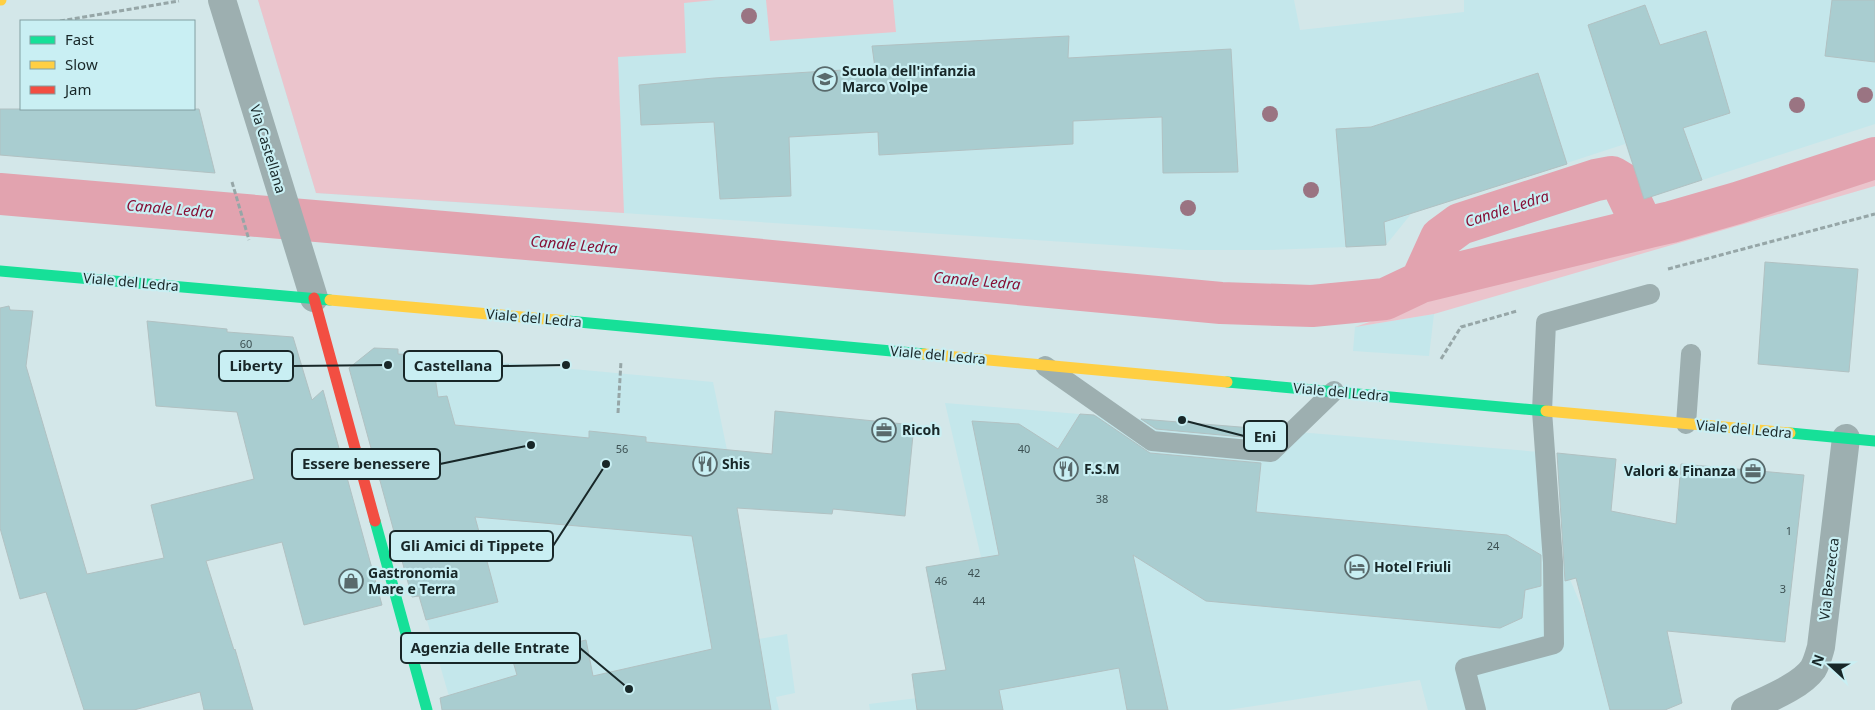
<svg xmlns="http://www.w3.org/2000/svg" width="1875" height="710" font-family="'Noto Sans',sans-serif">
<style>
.built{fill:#c4e7eb}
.green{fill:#ebc4cc}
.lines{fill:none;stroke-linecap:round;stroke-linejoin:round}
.canal{stroke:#e2a3af;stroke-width:42}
.building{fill:#a9cdd0;stroke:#b1c1c2}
.path{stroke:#96a6a7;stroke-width:3;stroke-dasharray:5 2.5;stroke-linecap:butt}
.lane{stroke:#9dafb0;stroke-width:20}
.street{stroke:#9dafb0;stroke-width:28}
.fast{stroke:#16e098;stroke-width:11}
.slow{stroke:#ffcf43;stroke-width:11}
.jam{stroke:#f24e42;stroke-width:11}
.tree{fill:#9a7482}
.labels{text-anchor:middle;stroke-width:4.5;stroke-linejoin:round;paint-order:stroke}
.number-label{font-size:11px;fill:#3c5052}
.poi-label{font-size:14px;font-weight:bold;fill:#182728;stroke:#c9eff3;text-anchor:start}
.street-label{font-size:14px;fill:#182728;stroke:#c9eff3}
.water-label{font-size:15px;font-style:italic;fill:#871036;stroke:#c9eff3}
.leader{fill:none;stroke:#182728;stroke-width:2}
.callout-dot{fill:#182728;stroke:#c9eff3;stroke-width:2}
.callout{fill:#c9eff3;stroke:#182728;stroke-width:2}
.callout-label{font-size:15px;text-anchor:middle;font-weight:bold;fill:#182728}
</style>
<rect width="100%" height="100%" fill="#d3e7e9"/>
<path class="built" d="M258,0H1294L1300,30L1464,12V0H1875V124L1644,199L1625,144L1411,214L1386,245L1346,247L1268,250H1188L316,193Z
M1434,314L1429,356L1353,351L1355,327Z
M374,348L432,356L713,382L727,450L759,639L787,634L795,693L776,697L779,710H453L397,517L355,363Z
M945,403L1552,453L1559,553L1587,620L1610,710H1428L1420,680L1228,710H870L869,704L950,694L926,567L981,557Z"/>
<path class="green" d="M258,0H715L684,3L686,53L618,57L624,213L316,193Z
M766,0H893L896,32L770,41Z
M1875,161V186L1434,314L1355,327L1482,283L1646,236Z"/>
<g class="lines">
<path class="canal" d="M0,194L655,250L1221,303L1312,306L1385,299L1421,282L1441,238L1460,224L1596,180L1612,177L1622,183L1641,223L1649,227L1671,222L1737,203L1875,158
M1421,282L1649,227"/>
</g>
<path class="building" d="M1832,0H1875V62L1825,56Z
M1645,5L1660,45L1706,31L1730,113L1683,128L1702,180L1644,199L1588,25Z
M1069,36L1068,58L1231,49L1238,172L1163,173L1162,117L1073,121V144L879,155L878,132L789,137L791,196L720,199L714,122L641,125L639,85L714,78L875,68L872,46Z
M1538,73L1567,164L1384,222L1386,245L1346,247L1336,129L1371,127Z
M0,109H199L215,173L0,155Z
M1765,262L1858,269L1849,372L1758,364Z
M9,306L10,310L33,311L26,366L87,574L164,558L151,505L254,479L237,412L156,406L147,321L227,329V332L293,337L312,400L323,390L382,605L304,625L282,542L206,561L234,650L235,649L253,710H204L200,692L134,710H84L46,592L20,599L0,528V308Z
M374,348L398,349V354L432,356L438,397L447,396L455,425L589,438V431L646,437V442L772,454L775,411L914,425L905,516L833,509L832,514L737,508L771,710H442L440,698L517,675L512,658L586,640L593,676L712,649L692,536L475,517L498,602L426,620L419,596L412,597L349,368Z
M1080,414L1094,415L1150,453L1261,463L1256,512L1507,535L1541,555V586L1525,590L1522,618L1500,628L1206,601L1133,555L1168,710H1127L1119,668L999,690L1003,710H917L912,674L946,670L926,567L999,555L972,421L1019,424L1058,449Z
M1141,419L1265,429L1264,439L1156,429Z
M1557,453L1616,459L1611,511L1676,524L1681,464L1804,475L1785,642L1667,631L1682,703L1665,710H1610L1576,578L1565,581Z"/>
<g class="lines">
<path class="path" d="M60,21L179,1
M232,182L249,240
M1668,269L1875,214
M1441,359L1461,327L1517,311
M618,413L621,361"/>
<path class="lane" d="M1045,366L1152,441L1271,452L1334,391
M1686,424L1691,354
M1476,710L1465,668L1554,644L1553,562L1542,411L1546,323L1650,294"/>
<path class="street" d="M222,0L314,298
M1745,710C1765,700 1800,687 1813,669C1817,662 1819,654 1821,647L1846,438"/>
<path class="fast" d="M0,271L330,300
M568,321L924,354
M1227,382L1546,411
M1790,433L1875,441
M375,521L427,710"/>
<path class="slow" d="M0,0H1
M330,300L568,321
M924,354L1227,382
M1546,411L1790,433"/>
<path class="jam" d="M314,298L375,521"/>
</g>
<g class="tree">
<circle cx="749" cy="16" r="8"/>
<circle cx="1865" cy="95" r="8"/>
<circle cx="1797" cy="105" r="8"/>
<circle cx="1270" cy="114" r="8"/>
<circle cx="1311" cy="190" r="8"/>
<circle cx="1188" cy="208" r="8"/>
</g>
<defs>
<g id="school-ring" transform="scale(1.25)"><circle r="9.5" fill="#c9eff3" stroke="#596a6c" stroke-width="1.5"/><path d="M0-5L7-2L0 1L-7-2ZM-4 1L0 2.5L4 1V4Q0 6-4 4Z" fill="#596a6c"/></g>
<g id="office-ring" transform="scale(1.25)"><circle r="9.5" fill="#c9eff3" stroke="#596a6c" stroke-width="1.5"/><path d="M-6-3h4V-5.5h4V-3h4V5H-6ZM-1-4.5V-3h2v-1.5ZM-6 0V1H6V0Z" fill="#596a6c"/></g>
<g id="restaurant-ring" transform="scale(1.25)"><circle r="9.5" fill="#c9eff3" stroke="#596a6c" stroke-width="1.5"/><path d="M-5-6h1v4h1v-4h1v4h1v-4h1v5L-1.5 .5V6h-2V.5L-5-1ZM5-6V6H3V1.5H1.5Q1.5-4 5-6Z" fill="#596a6c"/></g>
<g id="hotel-ring" transform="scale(1.25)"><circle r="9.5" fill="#c9eff3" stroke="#596a6c" stroke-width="1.5"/><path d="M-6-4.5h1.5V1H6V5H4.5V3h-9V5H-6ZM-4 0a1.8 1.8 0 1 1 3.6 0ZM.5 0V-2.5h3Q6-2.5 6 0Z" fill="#596a6c"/></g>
<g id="shop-ring" transform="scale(1.25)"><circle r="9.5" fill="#c9eff3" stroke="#596a6c" stroke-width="1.5"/><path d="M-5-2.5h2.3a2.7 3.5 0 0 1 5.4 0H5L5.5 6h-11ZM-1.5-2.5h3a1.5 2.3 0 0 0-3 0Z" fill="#596a6c"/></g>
</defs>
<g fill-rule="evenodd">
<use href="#school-ring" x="825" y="79"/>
<use href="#office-ring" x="884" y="430"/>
<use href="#restaurant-ring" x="705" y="464"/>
<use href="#restaurant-ring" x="1066" y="469"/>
<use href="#office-ring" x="1753" y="471"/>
<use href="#hotel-ring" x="1357" y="567"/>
<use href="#shop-ring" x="351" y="581"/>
</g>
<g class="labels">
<g class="number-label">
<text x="246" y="348">60</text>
<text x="622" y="453">56</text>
<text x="1024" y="453">40</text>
<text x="1102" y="503">38</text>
<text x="1789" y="535">1</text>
<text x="1493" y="550">24</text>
<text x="974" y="577">42</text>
<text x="941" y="585">46</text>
<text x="1783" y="593">3</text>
<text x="979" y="605">44</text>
</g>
<g class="poi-label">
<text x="842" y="76">Scuola dell'infanzia<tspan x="842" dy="16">Marco Volpe</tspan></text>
<text x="902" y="435">Ricoh</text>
<text x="722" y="469">Shis</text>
<text x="1084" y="474">F.S.M</text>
<text x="1736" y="476" text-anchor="end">Valori &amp; Finanza</text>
<text x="1374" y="572">Hotel Friuli</text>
<text x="368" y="578">Gastronomia<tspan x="368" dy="16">Mare e Terra</tspan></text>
</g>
<g class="street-label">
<text transform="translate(268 149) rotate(73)" y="5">Via Castellana</text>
<text transform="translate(131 282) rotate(5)" y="5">Viale del Ledra</text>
<text transform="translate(534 318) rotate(5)" y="5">Viale del Ledra</text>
<text transform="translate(938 355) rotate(5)" y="5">Viale del Ledra</text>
<text transform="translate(1341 392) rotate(5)" y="5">Viale del Ledra</text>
<text transform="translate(1744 429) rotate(5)" y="5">Viale del Ledra</text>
<text transform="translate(1829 579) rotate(-83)" y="5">Via Bezzecca</text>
</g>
<g class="water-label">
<text transform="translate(170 209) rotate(5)" y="5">Canale Ledra</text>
<text transform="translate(1507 209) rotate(-18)" y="5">Canale Ledra</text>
<text transform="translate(574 245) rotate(5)" y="5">Canale Ledra</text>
<text transform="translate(977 281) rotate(5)" y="5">Canale Ledra</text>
</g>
</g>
<path class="leader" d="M566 365L502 366M388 365L293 366M1182 420L1244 436M531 445L440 464M606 464L553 546M629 689L580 648"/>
<g class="callout-dot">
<circle cx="566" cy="365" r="5"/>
<circle cx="388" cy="365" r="5"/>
<circle cx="1182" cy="420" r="5"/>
<circle cx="531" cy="445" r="5"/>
<circle cx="606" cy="464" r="5"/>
<circle cx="629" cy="689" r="5"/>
</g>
<g class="callout">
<rect x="404" y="351" width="98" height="30" rx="5"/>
<rect x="219" y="351" width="74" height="30" rx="5"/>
<rect x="1244" y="421" width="43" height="30" rx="5"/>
<rect x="292" y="449" width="148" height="30" rx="5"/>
<rect x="390" y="531" width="163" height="30" rx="5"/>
<rect x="401" y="633" width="179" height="30" rx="5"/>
</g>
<g class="callout-label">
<text x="453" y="371">Castellana</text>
<text x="256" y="371">Liberty</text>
<text x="1265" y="442">Eni</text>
<text x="366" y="469">Essere benessere</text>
<text x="472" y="551">Gli Amici di Tippete</text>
<text x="490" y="653">Agenzia delle Entrate</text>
</g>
<rect x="20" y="20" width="175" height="90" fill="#c9eff3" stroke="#829fa2"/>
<rect x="30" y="36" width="25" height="8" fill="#16e098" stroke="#829fa2"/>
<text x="65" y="45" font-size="15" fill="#182728">Fast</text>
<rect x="30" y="61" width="25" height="8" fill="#ffcf43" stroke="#829fa2"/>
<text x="65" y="70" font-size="15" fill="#182728">Slow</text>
<rect x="30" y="86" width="25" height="8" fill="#f24e42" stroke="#829fa2"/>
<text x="65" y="95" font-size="15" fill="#182728">Jam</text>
<g transform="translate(1830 665) rotate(291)" stroke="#c9eff3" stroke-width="4" paint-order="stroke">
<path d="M0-4L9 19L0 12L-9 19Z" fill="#182728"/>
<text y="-8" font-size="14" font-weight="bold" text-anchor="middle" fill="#182728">N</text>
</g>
</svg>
